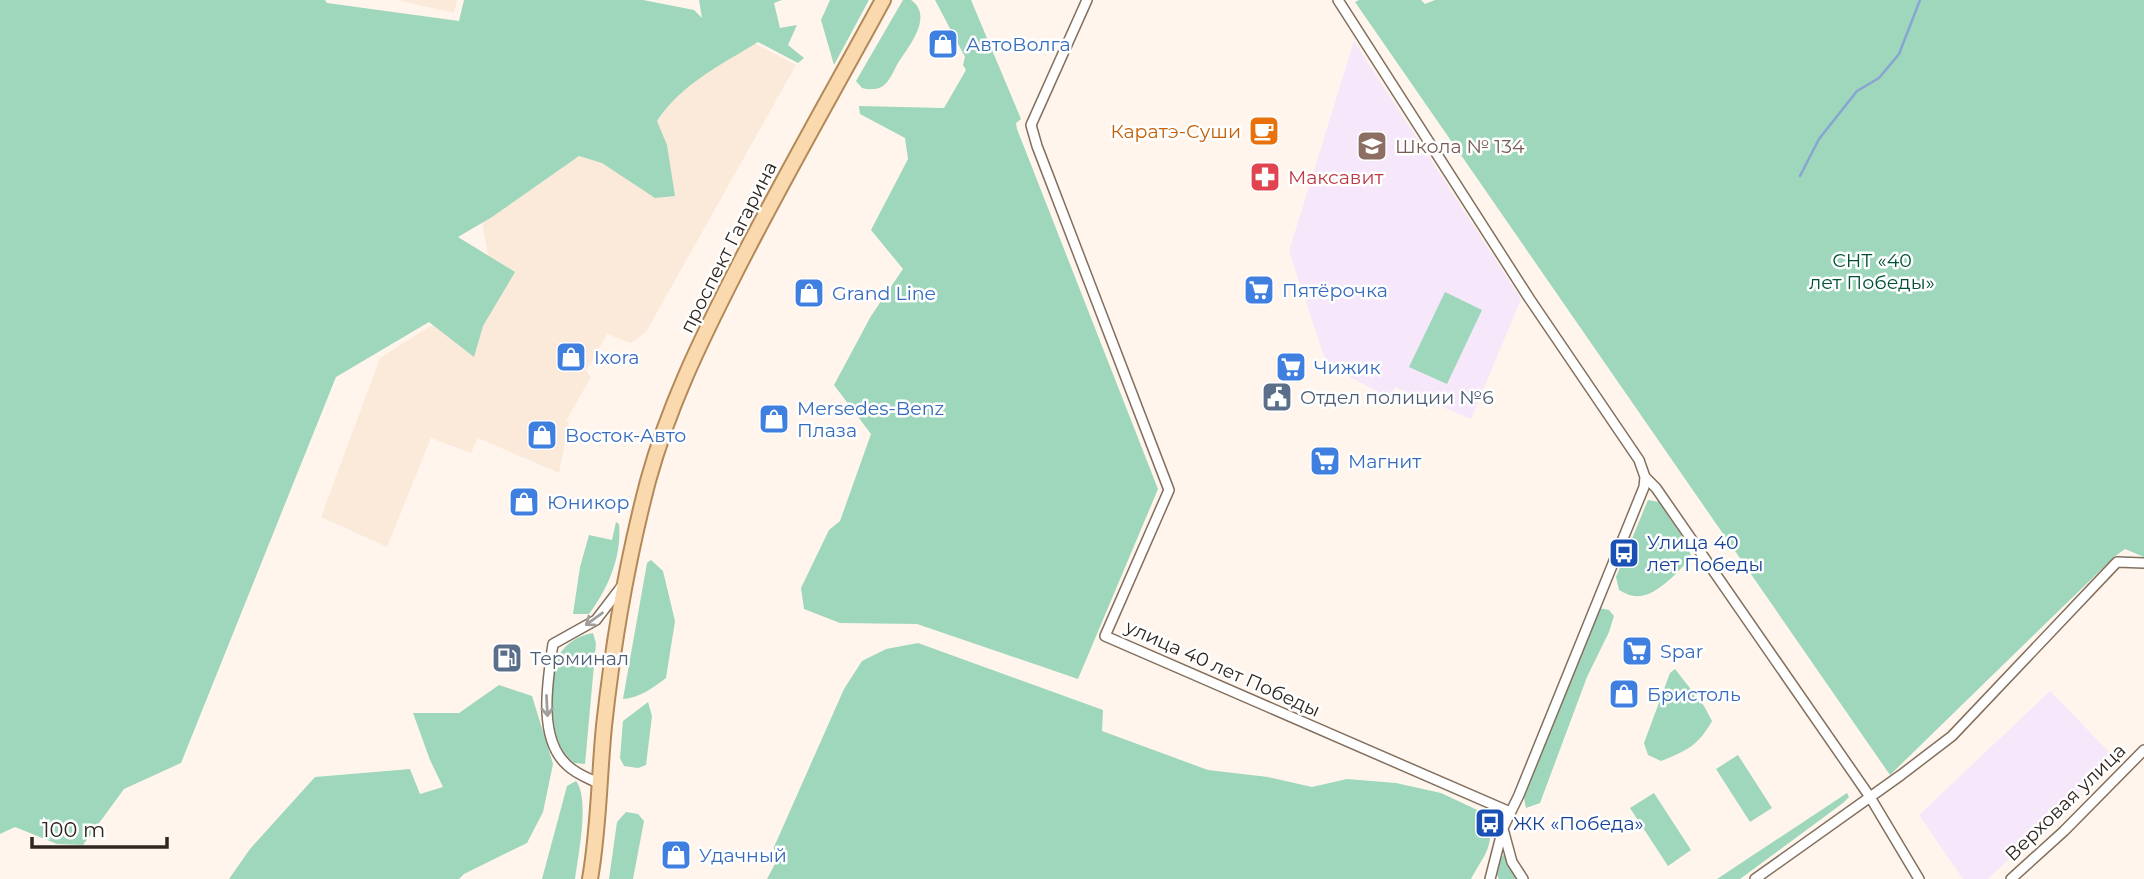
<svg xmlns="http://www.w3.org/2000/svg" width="2144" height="879" font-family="Montserrat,sans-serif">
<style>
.built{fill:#fbe9da}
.education{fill:#f6e7fa}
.green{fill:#9ed7bb}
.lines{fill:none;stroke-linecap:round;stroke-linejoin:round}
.stream{stroke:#88a5d3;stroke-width:2.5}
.minor-casing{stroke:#836f5d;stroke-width:12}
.primary-casing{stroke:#b28a59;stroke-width:18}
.minor{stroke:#fff;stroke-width:9}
.primary{stroke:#fbd9ae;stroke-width:14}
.oneway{stroke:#a19d9a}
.labels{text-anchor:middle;stroke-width:5;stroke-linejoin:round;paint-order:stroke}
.shop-label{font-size:19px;fill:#366cbe;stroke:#fff;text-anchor:start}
.food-label{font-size:19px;fill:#c56008;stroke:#fff;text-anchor:end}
.education-label{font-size:19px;fill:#785e54;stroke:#fff;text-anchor:start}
.health-label{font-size:19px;fill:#be3a42;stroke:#fff;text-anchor:start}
.street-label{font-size:19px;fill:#2f261f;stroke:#fff}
.park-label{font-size:19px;fill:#005036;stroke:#fff}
.service-label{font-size:19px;fill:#4e5e75;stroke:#fff;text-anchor:start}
.transit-label{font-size:19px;fill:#164399;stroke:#fff;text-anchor:start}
</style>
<rect width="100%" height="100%" fill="#fff5ed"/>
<path class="built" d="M397,0H457L454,13Z
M752,42L796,65L646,332L631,343L607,334L586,371L591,377L566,421L569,422L559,473L478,438L471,453L431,438L387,547L321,517L380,358L427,328L495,295L481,216Z"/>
<path class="education" d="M1354,41L1521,299L1471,419L1395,387L1390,398L1327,365L1289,251Z
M2050,691L2115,758L1988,879H1963L1919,815Z"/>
<path class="green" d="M0,0H325L327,3L459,21L464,0H643L694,10L702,18L699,0H782L774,3L780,28L797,25L788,45L804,58L798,63L758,42C721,65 681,84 657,121L667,145L675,196L655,198L602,163L579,156L492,217L458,237L515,272L483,326L474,357L429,322L336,377L181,763L124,789L83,845L57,844L15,827L0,834Z
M830,0H869L834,65L821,20Z
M903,0H911C934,16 909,46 898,63C894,70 890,81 883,86C877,90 869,90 862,88L856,81Z
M935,0H971L1021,119L1016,123L1017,129L1158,489L1078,679L917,624L840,623L804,609L801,588L829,530L840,521L871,434L834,385L871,316L903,269L871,230L908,159L905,138L860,114L859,106L944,108L966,70L963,65L965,57Z
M1359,0H1421L1425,4L1435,0H2144V557L2125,549L2114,557L1890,775L1355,2Z
M1445,292L1482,310L1447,384L1409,367Z
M1648,500L1659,502L1680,533L1691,555C1685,567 1659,592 1645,595C1635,598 1628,595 1619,590L1616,577Z
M616,522L619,524C622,556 608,589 589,614H573L580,567L589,535L612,540Z
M651,560L663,571L675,621L666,678C653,688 639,698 623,699L647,563Z
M1599,608L1609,610L1614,616L1609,632L1587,677L1540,803L1526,808L1524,798Z
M593,633L596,643L585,764L574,763C570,759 565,755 563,751C550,731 549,680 558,658C563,645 579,635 593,633Z
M918,643L1103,710L1102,731L1208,770L1268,777L1312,787L1347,779L1396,783L1441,793L1488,815C1495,847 1485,853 1471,879H767L777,860L774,856V847L844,689L862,661L886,649Z
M1675,669L1704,706L1712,721C1698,746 1686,751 1661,761L1648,755L1644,743L1670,673Z
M499,685L532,696L553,764L543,812L527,843L464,874L459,879H229L250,849L315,777L410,769L420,794L443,787L430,760L413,713H459Z
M648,702L652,716L646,765L638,768L624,766L620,758L623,721Z
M1738,755L1772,808L1750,822L1716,769Z
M576,781C590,798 578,857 575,879H542L567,786Z
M1654,793L1691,850L1668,866L1630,808Z
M1847,793L1849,797L1843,803L1740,879H1717Z
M626,812L638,814L644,821L633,879H609L617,822Z
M1504,854L1520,879H1499L1496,873L1499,861Z"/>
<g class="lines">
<path class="stream" d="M1800,176L1819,139L1857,91L1879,78L1899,54L1920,0"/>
<g class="minor-casing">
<path id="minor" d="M1087,0L1031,125L1037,146L1169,490L1105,636L1510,812
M1338,0L1529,298L1639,460L1645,477L1656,488L1870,797L1919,879
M600,784C588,778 576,774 567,765C537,738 548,679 553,644L596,620L622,586
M1503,829L1512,862L1523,879
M1490,879L1503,828L1519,795L1644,487L1645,477
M1755,879L1901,775L1952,736L2117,562L2144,563
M2011,879L2064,831L2144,750"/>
</g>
<g class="primary-casing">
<path id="primary" d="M590,879C599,828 599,777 604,726C613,643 627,561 648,481C668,408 700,342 734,275C781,182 833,92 883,0"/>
</g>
<use href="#minor" class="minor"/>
<use href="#primary" class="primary"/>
</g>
<defs><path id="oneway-shaft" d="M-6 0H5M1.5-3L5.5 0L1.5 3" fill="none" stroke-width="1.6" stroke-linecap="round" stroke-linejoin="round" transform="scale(1.75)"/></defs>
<g class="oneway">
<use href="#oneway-shaft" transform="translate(594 619) rotate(144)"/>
<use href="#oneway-shaft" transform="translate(547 706) rotate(87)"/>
</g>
<defs>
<g id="shop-square" transform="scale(1.575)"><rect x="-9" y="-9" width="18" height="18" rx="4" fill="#3f7fe0" stroke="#fff"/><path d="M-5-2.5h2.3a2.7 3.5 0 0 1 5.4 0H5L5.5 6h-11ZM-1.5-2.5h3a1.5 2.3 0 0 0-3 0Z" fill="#fff"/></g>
<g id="cafe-square" transform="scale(1.575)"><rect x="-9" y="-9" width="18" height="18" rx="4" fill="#e8710a" stroke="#fff"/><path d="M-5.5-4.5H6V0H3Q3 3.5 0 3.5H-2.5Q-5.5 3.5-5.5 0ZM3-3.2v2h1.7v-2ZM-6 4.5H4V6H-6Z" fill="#fff"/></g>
<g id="school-square" transform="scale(1.575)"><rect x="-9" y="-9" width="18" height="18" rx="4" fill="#8d6e63" stroke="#fff"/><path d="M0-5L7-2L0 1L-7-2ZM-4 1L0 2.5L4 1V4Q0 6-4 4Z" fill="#fff"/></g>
<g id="pharmacy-square" transform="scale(1.575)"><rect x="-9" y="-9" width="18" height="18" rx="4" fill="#e0444e" stroke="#fff"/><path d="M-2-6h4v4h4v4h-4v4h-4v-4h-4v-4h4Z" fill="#fff"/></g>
<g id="supermarket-square" transform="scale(1.575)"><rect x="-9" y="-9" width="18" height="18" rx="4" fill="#3f7fe0" stroke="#fff"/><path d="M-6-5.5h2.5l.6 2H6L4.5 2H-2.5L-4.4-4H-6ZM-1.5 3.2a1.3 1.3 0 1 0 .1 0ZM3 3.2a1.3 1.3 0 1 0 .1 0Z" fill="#fff"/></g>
<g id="civic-square" transform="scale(1.575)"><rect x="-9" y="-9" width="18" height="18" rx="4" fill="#5c6f8a" stroke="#fff"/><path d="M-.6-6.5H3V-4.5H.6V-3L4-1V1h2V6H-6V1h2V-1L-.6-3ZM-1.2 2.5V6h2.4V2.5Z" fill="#fff"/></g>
<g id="bus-square" transform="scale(1.575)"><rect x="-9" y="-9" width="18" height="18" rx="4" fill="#1a4fb4" stroke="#fff"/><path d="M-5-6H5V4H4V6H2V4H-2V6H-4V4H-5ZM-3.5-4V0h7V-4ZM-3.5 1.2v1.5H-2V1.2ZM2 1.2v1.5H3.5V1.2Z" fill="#fff"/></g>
<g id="fuel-square" transform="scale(1.575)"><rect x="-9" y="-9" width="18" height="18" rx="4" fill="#5c6f8a" stroke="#fff"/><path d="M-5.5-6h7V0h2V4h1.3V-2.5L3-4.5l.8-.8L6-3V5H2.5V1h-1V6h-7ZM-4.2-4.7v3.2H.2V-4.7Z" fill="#fff"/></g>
</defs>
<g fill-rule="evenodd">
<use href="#shop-square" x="943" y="44"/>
<use href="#cafe-square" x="1264" y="131"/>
<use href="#school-square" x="1372" y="146"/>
<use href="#pharmacy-square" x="1265" y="177"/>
<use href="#supermarket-square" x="1259" y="290"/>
<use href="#shop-square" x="809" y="293"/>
<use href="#shop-square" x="571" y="357"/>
<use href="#supermarket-square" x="1291" y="367"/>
<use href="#civic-square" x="1277" y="397"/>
<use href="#shop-square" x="774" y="419"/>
<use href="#shop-square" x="542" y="435"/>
<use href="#supermarket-square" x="1325" y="461"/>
<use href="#shop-square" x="524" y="502"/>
<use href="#bus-square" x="1624" y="553"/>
<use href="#supermarket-square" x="1637" y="651"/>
<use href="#fuel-square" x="507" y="658"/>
<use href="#shop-square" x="1624" y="694"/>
<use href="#bus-square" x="1490" y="823"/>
<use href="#shop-square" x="676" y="855"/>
</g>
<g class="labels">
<g class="shop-label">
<text x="966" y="51">АвтоВолга</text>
<text x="1282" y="297">Пятёрочка</text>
<text x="832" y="300">Grand Line</text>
<text x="594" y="364">Ixora</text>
<text x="1314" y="374">Чижик</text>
<text x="797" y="415">Mersedes-Benz<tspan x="797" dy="22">Плаза</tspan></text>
<text x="565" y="442">Восток-Авто</text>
<text x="1348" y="468">Магнит</text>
<text x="547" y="509">Юникор</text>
<text x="1660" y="658">Spar</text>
<text x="1647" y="701">Бристоль</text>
<text x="699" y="862">Удачный</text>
</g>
<g class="food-label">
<text x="1241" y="138">Каратэ-Суши</text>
</g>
<g class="education-label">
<text x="1395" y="153">Школа № 134</text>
</g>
<g class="health-label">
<text x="1288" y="184">Максавит</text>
</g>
<g class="street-label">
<text transform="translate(728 247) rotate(-63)" y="7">проспект Гагарина</text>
<text transform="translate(1223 668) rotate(24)" y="7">улица 40 лет Победы</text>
<text transform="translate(2065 802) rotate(-44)" y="7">Верховая улица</text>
</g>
<g class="park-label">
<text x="1872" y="267">СНТ «40<tspan x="1872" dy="22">лет Победы»</tspan></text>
</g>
<g class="service-label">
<text x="1300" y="404">Отдел полиции №6</text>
<text x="530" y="665">Терминал</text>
</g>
<g class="transit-label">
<text x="1647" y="549">Улица 40<tspan x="1647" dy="22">лет Победы</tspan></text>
<text x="1513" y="830">ЖК «Победа»</text>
</g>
</g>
<path d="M32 837v10h135v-10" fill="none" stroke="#2f261f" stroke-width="3.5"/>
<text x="42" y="837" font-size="21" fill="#2f261f" stroke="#ffffff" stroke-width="5" paint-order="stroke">100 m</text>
</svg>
